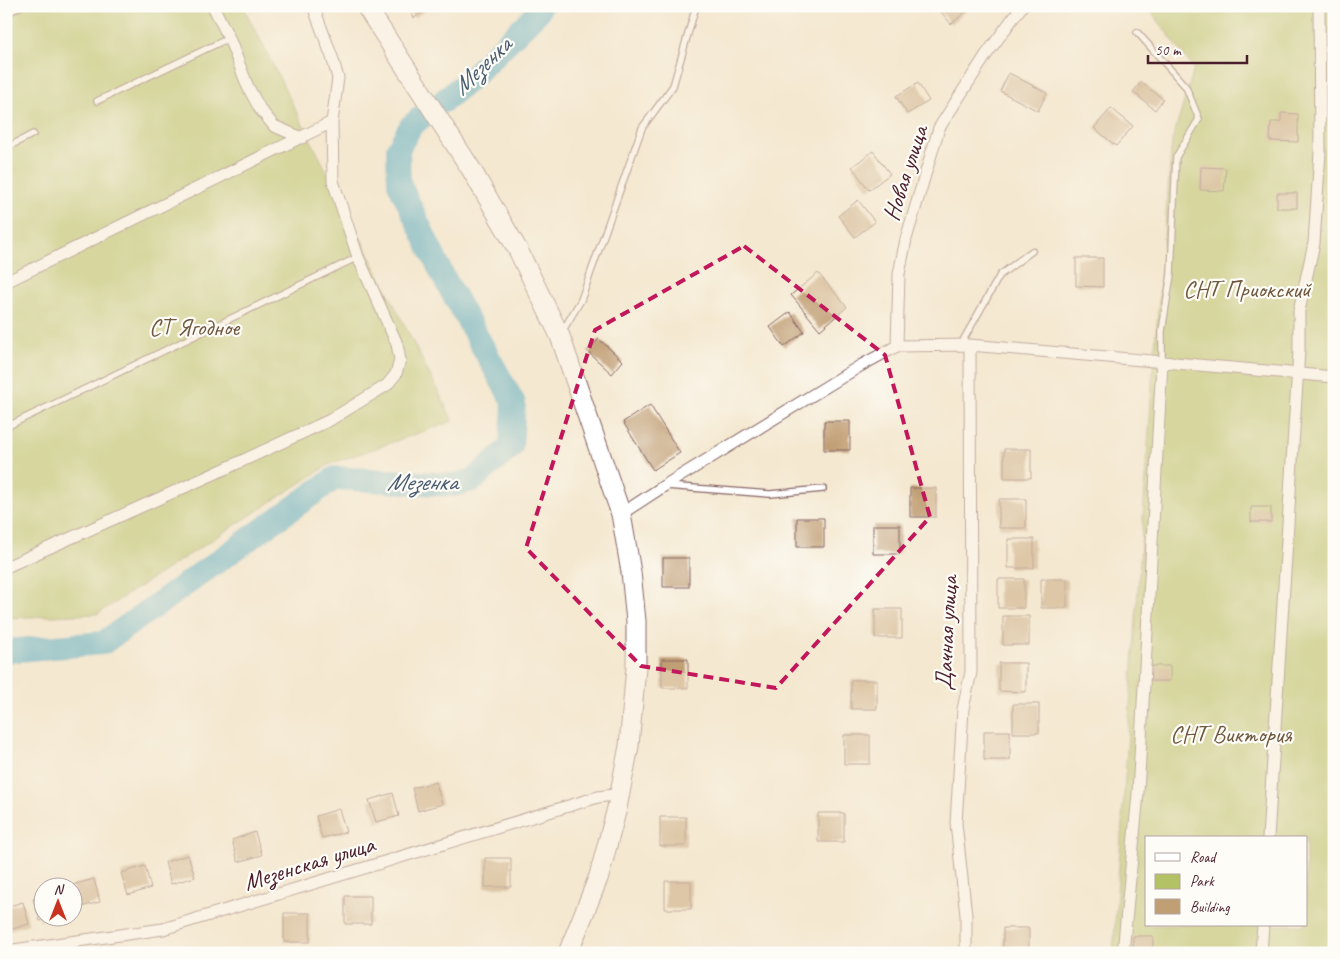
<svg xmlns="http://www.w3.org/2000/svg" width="1340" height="959" font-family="Caveat,sans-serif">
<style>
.green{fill:#b3c265;stroke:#7e7048;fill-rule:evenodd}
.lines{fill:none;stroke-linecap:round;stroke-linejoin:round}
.river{stroke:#47a7c6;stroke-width:24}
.building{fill:#c19f74}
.lane-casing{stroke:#866565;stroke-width:8}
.street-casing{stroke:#866565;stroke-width:13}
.primary-casing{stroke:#866565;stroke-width:21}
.lane{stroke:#fff;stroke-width:5.5}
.street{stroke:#fff;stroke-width:11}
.primary{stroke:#fff;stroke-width:19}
.marked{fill:none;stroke:#c2185b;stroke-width:4;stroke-dasharray:10 6;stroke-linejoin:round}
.labels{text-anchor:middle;stroke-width:4.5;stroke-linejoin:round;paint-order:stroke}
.street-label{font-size:24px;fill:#4a1f2b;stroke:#fdfcf7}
.park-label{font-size:24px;fill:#6f583f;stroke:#fdfcf7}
.water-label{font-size:25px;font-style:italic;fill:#495c71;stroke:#fdfcf7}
</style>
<rect width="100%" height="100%" fill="#fdfcf7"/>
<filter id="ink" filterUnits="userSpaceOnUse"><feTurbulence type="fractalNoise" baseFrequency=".02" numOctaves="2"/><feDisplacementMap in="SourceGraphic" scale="10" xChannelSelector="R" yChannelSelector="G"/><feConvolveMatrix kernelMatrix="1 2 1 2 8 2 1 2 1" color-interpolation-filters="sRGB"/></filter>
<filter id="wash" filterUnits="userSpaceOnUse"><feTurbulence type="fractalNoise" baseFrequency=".0096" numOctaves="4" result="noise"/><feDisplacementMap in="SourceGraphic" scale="20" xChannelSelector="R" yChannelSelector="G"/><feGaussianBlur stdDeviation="1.12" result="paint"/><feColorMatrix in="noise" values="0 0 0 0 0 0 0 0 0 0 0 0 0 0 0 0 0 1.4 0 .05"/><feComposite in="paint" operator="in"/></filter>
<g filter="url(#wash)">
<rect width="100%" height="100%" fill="#f4e8d0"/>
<path class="green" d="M6,6H243L453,421L330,464L97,614L6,618Z
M1147,6H1334V953H1113L1153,372L1172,141L1194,69ZM1146,838H1306V925H1146Z"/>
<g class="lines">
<path class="river" d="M442,102L469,80L538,12L540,6
M6,651L103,643L335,478L454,485L473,480L511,447L514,403L443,276L399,183L398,149L411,126L423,116"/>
</g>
<g id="blocks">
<path class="building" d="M407,6H433L414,18Z
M936,6H973L951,24Z
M1009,73L1047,93L1038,111L1000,91Z
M1141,82L1163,99L1155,110L1133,92Z
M918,83L929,101L907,114L896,96Z
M1111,108L1133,126L1116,146L1094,128Z
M1281,113L1298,114V142L1270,141L1271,122H1281Z
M873,151L890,174L869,190L852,167Z
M1201,167L1226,168L1224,191L1200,190Z
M1277,193H1297V208H1277Z
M858,200L875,222L855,237L838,216Z
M1076,258H1103V287L1076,286Z
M818,273L847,307L820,330L791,295Z
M790,312L804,332L784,347L770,327Z
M599,339L623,361L612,374L587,351Z
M650,405L680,453L653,470L623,422Z
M824,421H850V450H824Z
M1004,449H1031V478H1004Z
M910,488H936V517H910Z
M999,499H1026V528H999Z
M1251,507H1271V522H1251Z
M797,518H824V547H797Z
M873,525H900V554H873Z
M1008,539H1034V568H1008Z
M663,558H689V587H663Z
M998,579H1024V608H998Z
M1041,579H1067V608H1041Z
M875,609H902V638H875Z
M1003,616H1029V645H1003Z
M662,659H688V688H662Z
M999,663H1026V692L999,691Z
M1149,666H1170V681H1149Z
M851,680H877V709H851Z
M1013,704H1039V733H1013Z
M984,731H1010V760H984Z
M844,735H870V764H844Z
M436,782L442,804L418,811L412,788Z
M393,793L399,816L376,822L369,800Z
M339,809L346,832L322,838L316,816Z
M818,813H844V842H818Z
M660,817H686V846H660Z
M255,832L262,855L238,862L232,840Z
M188,855L195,877L171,884L165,862Z
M485,858H511V887H485Z
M145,866L151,888L128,895L121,873Z
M94,879L100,902L77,908L72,894V885Z
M665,881H691V909H665Z
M42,896V916L54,917L40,921L33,899Z
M345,896H371V924H345Z
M23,902L29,924L6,931V907Z
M284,913H310V942H284Z
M1003,928H1029V953H1003Z
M1133,936H1153V952H1133Z"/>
</g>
</g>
<g filter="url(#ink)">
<use href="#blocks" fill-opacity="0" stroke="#866565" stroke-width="1"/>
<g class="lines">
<g class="lane-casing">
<path id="lane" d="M6,14L21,6
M1137,32L1186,87L1199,119L1176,157L1171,274L1162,331V363
M97,101L229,38
M6,148L33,134
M562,332L581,300L642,128L673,86L696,6
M961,344L1000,275L1032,251
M6,427L358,257
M666,486L770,494L823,489"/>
</g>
<g class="street-casing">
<path id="street" d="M213,6L229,38L248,87L260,109L274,126L302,138
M6,282L332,122L338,78L332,57L313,6
M897,346L899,274L906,239L939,128L986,55L1022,6
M621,514L664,486L860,366L897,346L970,345L1334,377
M6,567L216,473L330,420L387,385L396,374L400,360L397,344L358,257L333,181L332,122
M1268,838L1299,351V311L1314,243L1320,152L1319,6
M6,951L163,929L598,797L620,794
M966,953V915L956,823L963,709L971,672L970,345
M1123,953L1138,793L1162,363
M1261,953L1263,925"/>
</g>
<g class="primary-casing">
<path id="primary" d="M366,6L471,169L518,250L560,336L621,514L631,572L636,621V667L629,746L617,808L599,876L568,953"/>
</g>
<use href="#lane" class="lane"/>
<use href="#street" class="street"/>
<use href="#primary" class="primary"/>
</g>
</g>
<path d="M0 0H1340V959H0ZM744,246L885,355L930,517L776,688L641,666L526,548L595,330Z" fill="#f4e8d0" fill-opacity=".55" fill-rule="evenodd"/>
<path class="marked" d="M744,246L885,355L930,517L776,688L641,666L526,548L595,330Z"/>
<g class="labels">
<g class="street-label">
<text transform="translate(905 173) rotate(-72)" y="8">Новая улица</text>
<text transform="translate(946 633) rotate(-87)" y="8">Дачная улица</text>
<text transform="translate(309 863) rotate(-17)" y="8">Мезенская улица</text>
</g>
<g class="park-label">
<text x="1247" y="297">СНТ Приокский</text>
<text x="194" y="335">СТ Ягодное</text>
<text x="1231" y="742">СНТ Виктория</text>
</g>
<g class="water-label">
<text transform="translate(481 65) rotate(-44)" y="9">Мезенка</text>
<text x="422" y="490">Мезенка</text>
</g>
</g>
<rect width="1340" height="959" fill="none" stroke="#fdfcf7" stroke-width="25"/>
<rect x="1145" y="836" width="162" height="90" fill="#fdfcf7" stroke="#b5a4a5"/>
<rect x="1155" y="853" width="25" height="8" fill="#ffffff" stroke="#b5a4a5"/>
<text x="1190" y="862" font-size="15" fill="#4a1f2b">Road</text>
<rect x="1155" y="874" width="25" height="15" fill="#b3c265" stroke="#b5a4a5"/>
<text x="1190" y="886" font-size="15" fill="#4a1f2b">Park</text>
<rect x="1155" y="899" width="25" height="15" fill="#c19f74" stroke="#b5a4a5"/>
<text x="1190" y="912" font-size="15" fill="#4a1f2b">Building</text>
<g transform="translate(58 902)"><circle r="24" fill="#fdfcf7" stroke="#b5a4a5"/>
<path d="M0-4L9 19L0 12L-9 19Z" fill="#c8321e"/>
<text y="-8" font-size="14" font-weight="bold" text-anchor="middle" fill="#4a1f2b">N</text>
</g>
<path d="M1148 55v8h99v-8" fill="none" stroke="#4a1f2b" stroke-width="2.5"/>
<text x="1155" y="55" font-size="15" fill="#4a1f2b" stroke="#fdfcf7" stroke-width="4" paint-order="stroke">50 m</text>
</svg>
